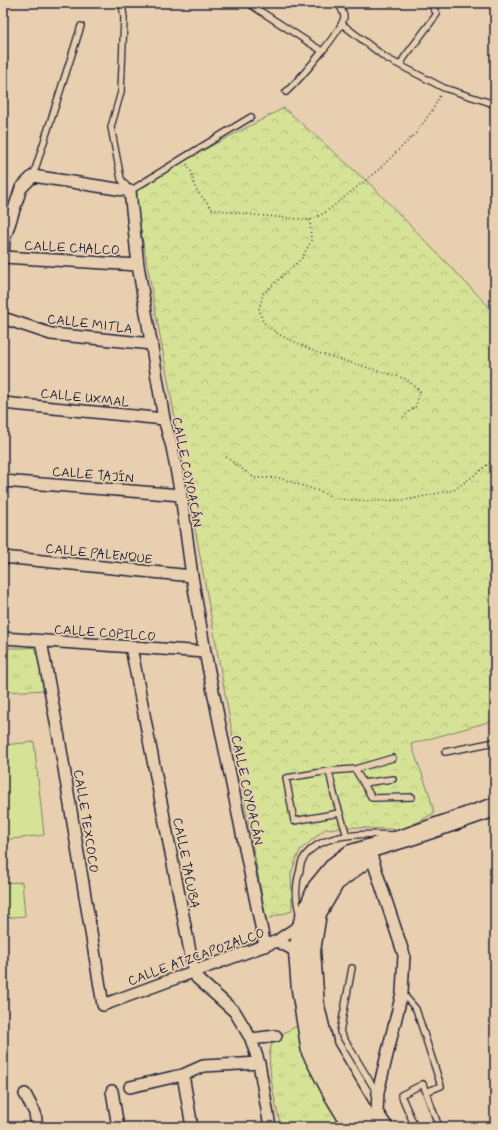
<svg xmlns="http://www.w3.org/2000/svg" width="498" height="1130" font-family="Mynerve,sans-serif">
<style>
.forest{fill:url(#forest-crowns);stroke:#7c8268}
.park{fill:url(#park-tufts);stroke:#7c8268}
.pitch{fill:#d6e295;stroke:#7c8268}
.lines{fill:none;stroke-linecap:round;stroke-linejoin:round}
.service-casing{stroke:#22223b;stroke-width:8}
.minor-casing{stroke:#22223b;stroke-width:14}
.primary-casing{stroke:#22223b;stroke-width:21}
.path{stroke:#22223b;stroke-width:1.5;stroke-dasharray:1 3;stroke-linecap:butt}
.service{stroke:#e7cfaf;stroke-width:5.5}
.minor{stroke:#e7cfaf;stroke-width:11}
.primary{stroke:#e7cfaf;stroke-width:18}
.labels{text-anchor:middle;stroke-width:3.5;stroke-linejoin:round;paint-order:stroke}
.street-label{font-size:13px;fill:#22223b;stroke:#e7cfaf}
</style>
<defs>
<pattern id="forest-crowns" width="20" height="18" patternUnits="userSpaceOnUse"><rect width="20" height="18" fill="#d6e295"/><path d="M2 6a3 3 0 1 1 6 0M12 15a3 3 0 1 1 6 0" fill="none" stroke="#b7c281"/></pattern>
<pattern id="park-tufts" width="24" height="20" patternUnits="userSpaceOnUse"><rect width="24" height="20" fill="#d6e295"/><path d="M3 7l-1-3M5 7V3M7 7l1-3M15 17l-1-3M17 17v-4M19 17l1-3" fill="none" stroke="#b7c281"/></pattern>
</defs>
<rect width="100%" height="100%" fill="#e7cfaf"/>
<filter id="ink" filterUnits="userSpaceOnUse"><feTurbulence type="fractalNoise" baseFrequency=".025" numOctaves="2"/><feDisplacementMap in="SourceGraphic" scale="8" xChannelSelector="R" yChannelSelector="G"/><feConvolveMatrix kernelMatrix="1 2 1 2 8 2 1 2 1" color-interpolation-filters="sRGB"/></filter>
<g filter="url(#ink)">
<path class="forest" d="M284,108L372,186L495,313V720L411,744L429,793L434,813L404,830L350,827L325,829L300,850L291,873L292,911L266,919L133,187Z"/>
<path class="park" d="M39,647L47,690L3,692V648H23Z
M297,1026L302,1041L338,1118L331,1124L333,1127H281C277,1110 264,1058 272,1044C277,1035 290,1030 297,1026Z"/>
<path class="pitch" d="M34,742L44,835L3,840V745Z
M22,882L25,916L3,918V883Z"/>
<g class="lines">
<g class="service-casing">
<path id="service" d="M122,3L124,18L121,92L111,127L121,179L130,191L183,158L251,117
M248,3L322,51
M342,24L386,58L444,88L488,102L495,105
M400,65L404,58L437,14L430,3
M286,92C298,81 342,31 344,17C344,12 340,7 338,3
M33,176L81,26
M445,752L495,742
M355,769L372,798L412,797
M329,771L286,778L294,821L339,813
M363,783L393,779
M347,836L334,794L329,771L355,769L393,758
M300,915C295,899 295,885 300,870C300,867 301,864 302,861C316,832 365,833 392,835
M352,968L340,1032L374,1088L378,1092
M402,993L416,1009L441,1086L426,1092L439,1127
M415,1127L401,1095L423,1084L426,1092"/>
</g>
<g class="minor-casing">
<path id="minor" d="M3,257L4,240L21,188L33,176L130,191L138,265L164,419L172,447L181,495L192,576L205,652L265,946
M3,257L138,265
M3,318L51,334L152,344
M3,403L164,419
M3,481L181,495
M3,557L192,576
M3,638L205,652
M41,641L59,738L103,1005L277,941L302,924
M131,647L194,972L197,978L235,1012L251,1039L259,1063L270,1127
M369,849L404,955L402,993L378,1092L377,1112L387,1127
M277,941L298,952
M251,1039L276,1036
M183,1075L192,1127
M130,1087L173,1077L183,1075L203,1066L259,1063
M112,1091L118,1127
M25,1094L35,1113L37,1127"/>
</g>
<g class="primary-casing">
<path id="primary" d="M365,859L335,882L317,913L311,951L315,1006L325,1048L372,1127
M353,1127L333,1094L311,1052L301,990L298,952L303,922L317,888L335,866L351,854L408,837L495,807"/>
</g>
<path class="path" d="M187,164L191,171L195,188L212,209L254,215L310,220L326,212L377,171L416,133L433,109L440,95
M310,220L311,241L302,258L263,294L259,309L263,322L278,334L318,353L406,379L420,391L416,406L403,417
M226,457L254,478H279L316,490L338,499L371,501L406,500L454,490L476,474L492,461L495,452"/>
<use href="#service" class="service"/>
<use href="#minor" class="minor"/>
<use href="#primary" class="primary"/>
</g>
</g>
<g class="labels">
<g class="street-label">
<text transform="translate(72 247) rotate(3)" y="5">CALLE CHALCO</text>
<text transform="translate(90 323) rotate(7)" y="5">CALLE MITLA</text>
<text transform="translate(85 397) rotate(6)" y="5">CALLE UXMAL</text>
<text transform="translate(188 472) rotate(79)" y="5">CALLE COYOACÁN</text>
<text transform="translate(93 474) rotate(5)" y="5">CALLE TAJÍN</text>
<text transform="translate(99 553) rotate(6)" y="5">CALLE PALENQUE</text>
<text transform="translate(105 632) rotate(4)" y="5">CALLE COPILCO</text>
<text transform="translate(248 790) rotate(78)" y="5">CALLE COYOACÁN</text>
<text transform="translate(87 821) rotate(81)" y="5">CALLE TEXCOCO</text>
<text transform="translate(187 863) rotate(79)" y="5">CALLE TACUBA</text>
<text transform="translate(196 956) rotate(-20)" y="5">CALLE ATZCAPOZALCO</text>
</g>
</g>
<rect width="498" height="1130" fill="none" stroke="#e7cfaf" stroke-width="16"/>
<rect x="8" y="8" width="482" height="1114" fill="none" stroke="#22223b" stroke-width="1.5" filter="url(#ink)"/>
</svg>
